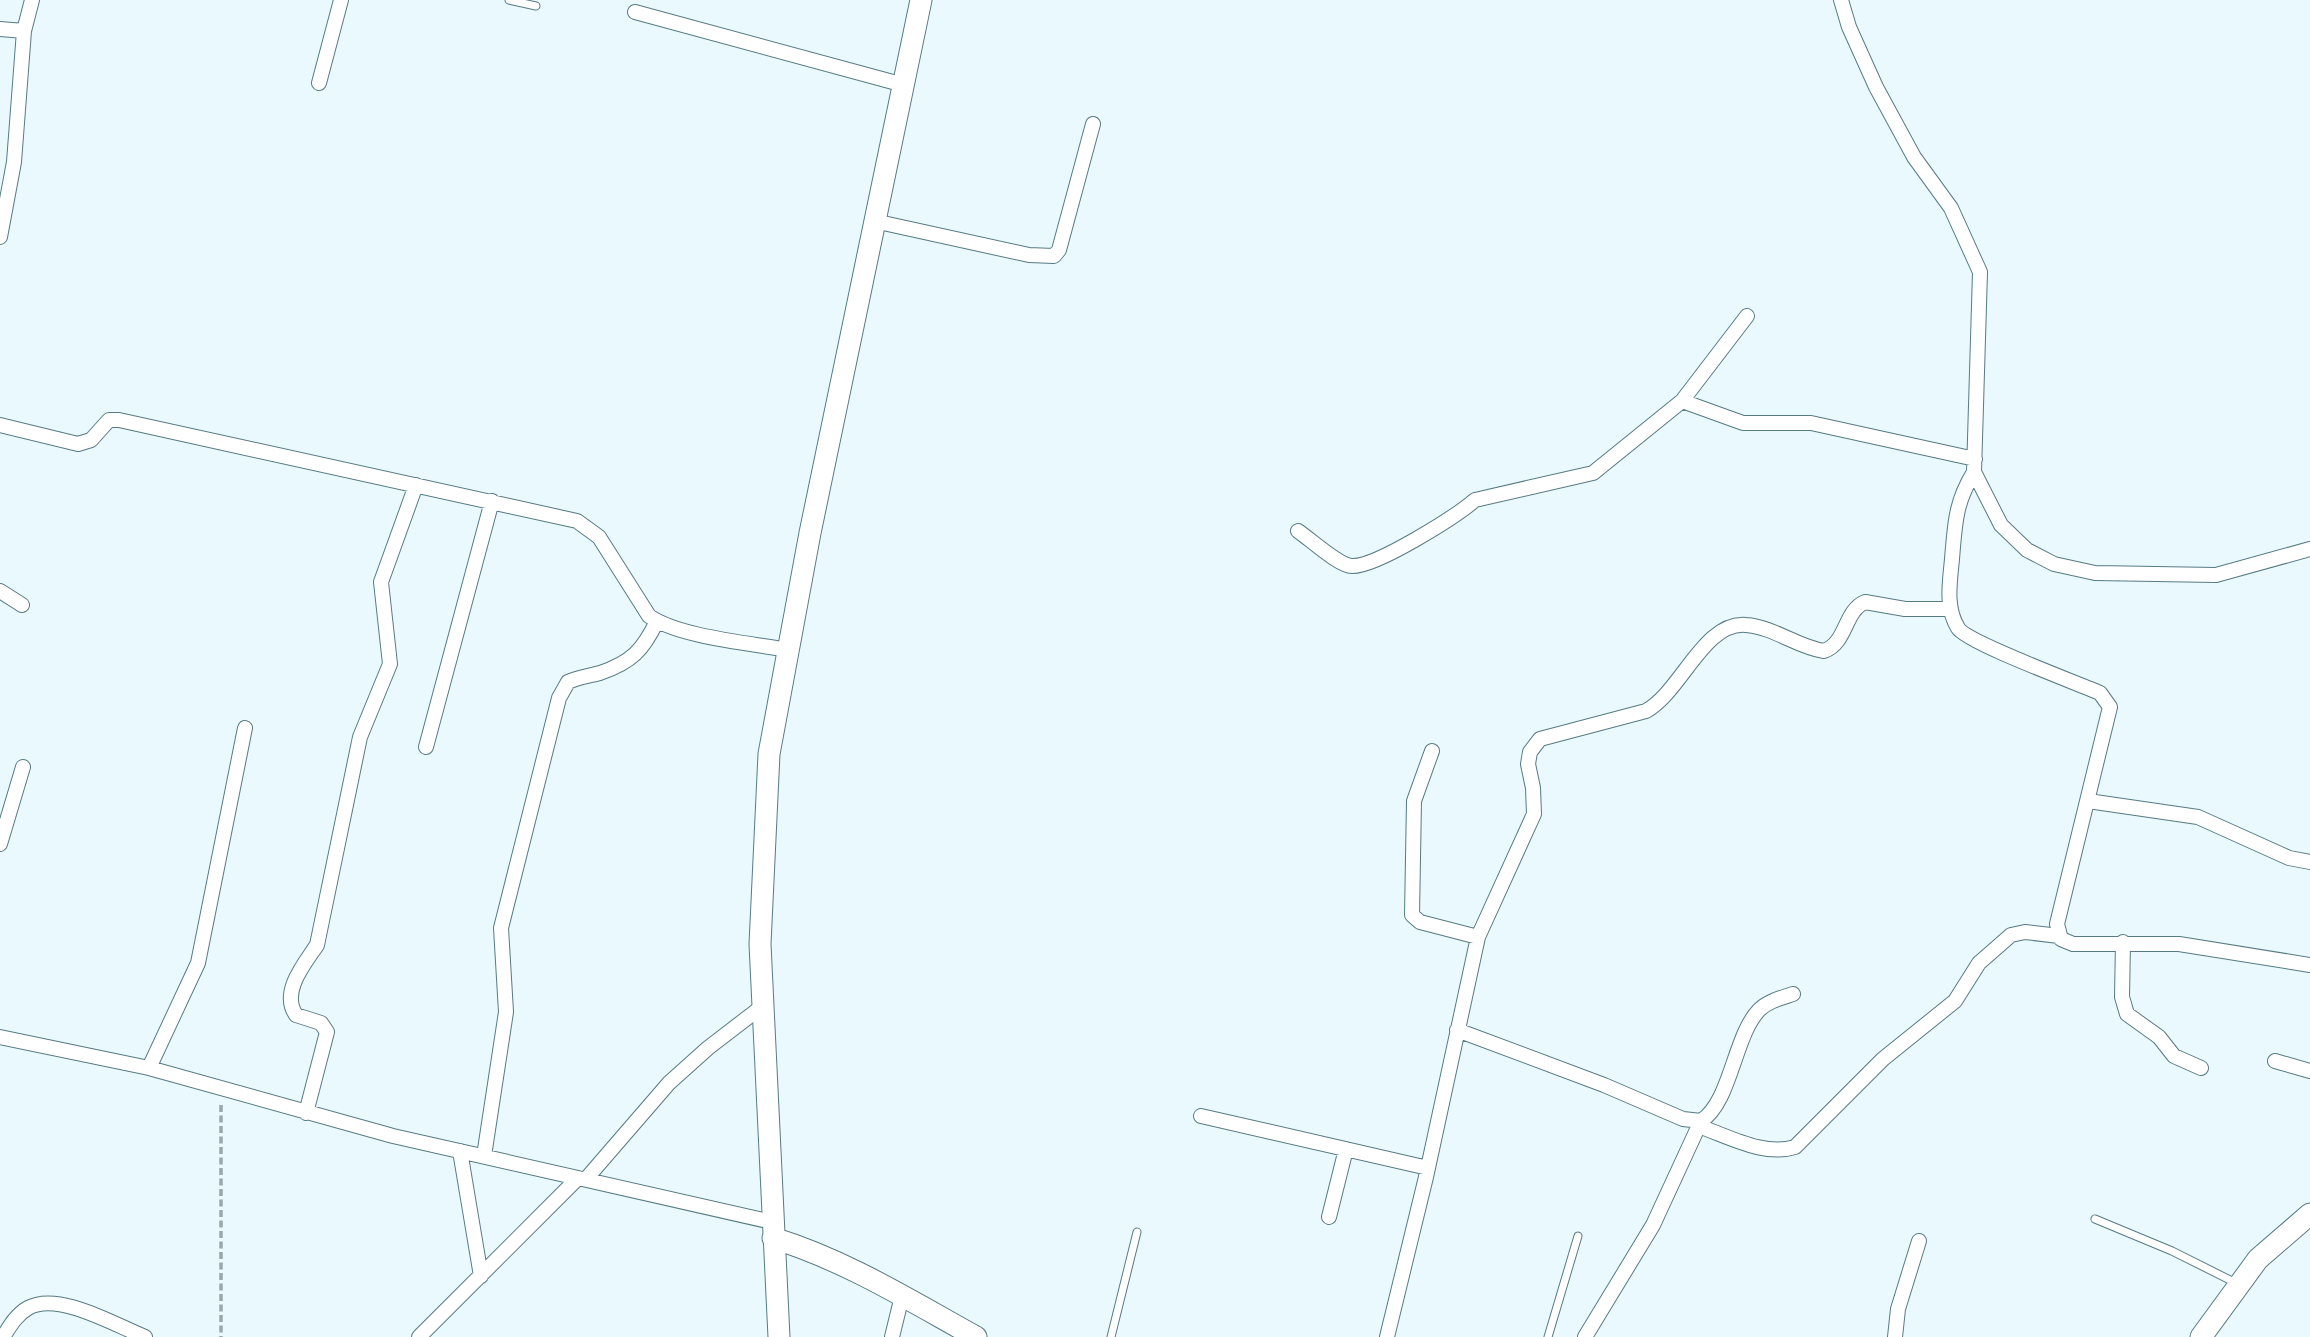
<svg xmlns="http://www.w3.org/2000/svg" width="2310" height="1337" font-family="'Fira Sans Condensed',sans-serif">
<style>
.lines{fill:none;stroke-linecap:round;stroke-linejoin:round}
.lane-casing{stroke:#577a84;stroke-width:9}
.street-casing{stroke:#577a84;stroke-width:16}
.secondary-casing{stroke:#577a84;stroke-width:23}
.path{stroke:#98a8ac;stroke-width:3.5;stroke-dasharray:7 3.5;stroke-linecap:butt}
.lane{stroke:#fff;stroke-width:7}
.street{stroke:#fff;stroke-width:14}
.secondary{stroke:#fff;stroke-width:21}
</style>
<rect width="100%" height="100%" fill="#e9f9fd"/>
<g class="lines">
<g class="lane-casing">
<path id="lane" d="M509,0L536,6
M2095,1219L2172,1251L2238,1284
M1111,1337L1137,1232
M1548,1337L1578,1236"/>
</g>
<g class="street-casing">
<path id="street" d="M1841,0L1849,27L1876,87L1914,157L1951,208L1980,272L1974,472L2001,525L2027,550L2054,564L2095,573L2216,575L2310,549
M635,12L904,85
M0,29L24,31
M319,83L341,0
M874,221L1029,255L1054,256L1059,250L1093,124
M0,237L14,162L24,31L32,0
M1682,401L1747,316
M0,425L78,444L91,440L109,420H119L577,521L599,537L649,616C679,637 750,643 788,650
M1974,472C1955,503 1955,524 1952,559C1950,582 1945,607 1958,628C1966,642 2077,683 2100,693L2110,707L2057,924L2061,939L2073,944H2179L2310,965
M1298,531C1310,539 1339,566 1352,566C1376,567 1455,517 1475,500L1593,473L1682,401L1743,423H1811L1975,459
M0,591L22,605
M426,747L492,501
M2088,801L2198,817L2289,858L2310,862
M0,844L23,767
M1478,937L1534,814L1533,788L1528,764L1530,752L1540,739L1646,711C1681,692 1704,621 1746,625C1774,627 1797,647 1824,651C1847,643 1844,611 1865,602L1905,609H1951
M2123,942L2122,997L2127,1014L2159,1037L2174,1056L2201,1068
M1457,1030L1604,1085L1683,1119L1701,1121C1731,1102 1734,1036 1759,1010C1768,1001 1781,998 1793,994
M0,1037L149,1068L393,1136L772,1222
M2275,1061L2310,1071
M149,1068L198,963L245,728
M306,1113L327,1032L321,1023L296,1015C280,992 305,963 317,945L360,737L390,664L381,582L416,485
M1201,1116L1428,1168
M1698,1126C1728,1136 1764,1157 1795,1147L1883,1059L1955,1001L1979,963L2011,935L2025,932L2059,936
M460,1151L481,1276
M484,1156L506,1012L501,928L559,698L568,682C578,677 589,676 600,673C632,662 643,650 657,621
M586,1179L669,1083L708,1048L764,1005
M1329,1217L1346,1149
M3,1337C10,1326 16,1315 28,1308C58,1291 115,1325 145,1337
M419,1337L578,1178
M892,1337L902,1296
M1387,1337L1426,1177L1478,937L1420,922L1412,915L1414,801L1432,751
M1585,1337L1653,1225L1701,1121
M1895,1337L1898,1309L1919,1241"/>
</g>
<g class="secondary-casing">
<path id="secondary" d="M773,1238C845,1260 909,1300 976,1337
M779,1337L760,944L769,754L810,533L921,0
M2201,1337L2258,1259L2310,1214"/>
</g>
<path class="path" d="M221,1105V1337"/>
<use href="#lane" class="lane"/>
<use href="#street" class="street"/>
<use href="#secondary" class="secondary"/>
</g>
</svg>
